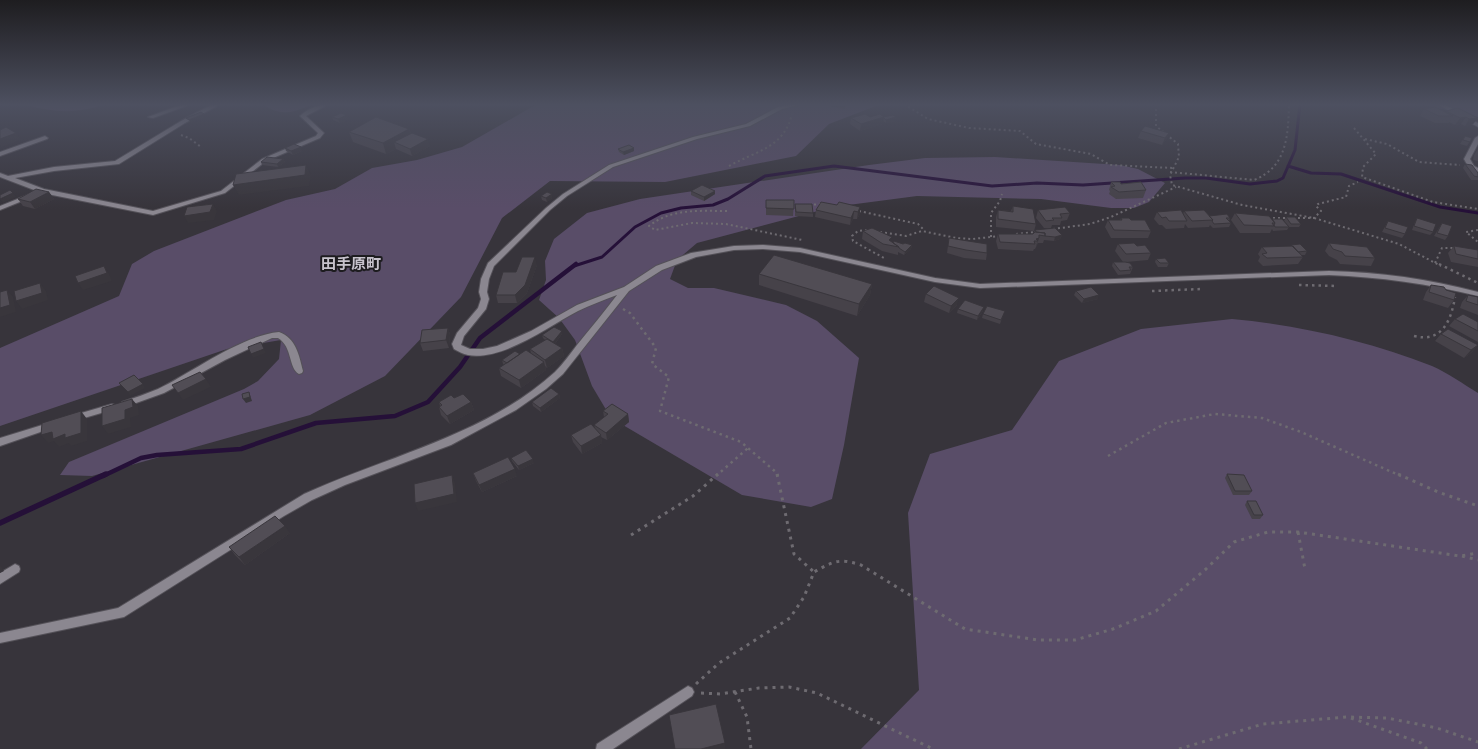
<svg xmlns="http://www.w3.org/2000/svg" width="1478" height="749" font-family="Figtree,'Noto Sans JP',sans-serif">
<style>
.green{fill:#594d68}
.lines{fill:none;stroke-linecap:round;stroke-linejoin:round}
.stream-far2{stroke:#251038;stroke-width:3}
.stream-far1{stroke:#251038;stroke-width:4.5}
.stream{stroke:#251038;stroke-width:5.5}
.minor-casing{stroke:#545158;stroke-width:2}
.path-far2{stroke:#6e6b71;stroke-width:2;stroke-dasharray:2 3;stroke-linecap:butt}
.path-far1{stroke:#6e6b71;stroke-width:2.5;stroke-dasharray:2.5 4;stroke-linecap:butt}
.path{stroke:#6e6b71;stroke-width:3;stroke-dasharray:3 5;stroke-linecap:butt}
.minor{fill:#8b8790;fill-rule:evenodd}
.wall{fill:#464249}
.shaded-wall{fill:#39363c}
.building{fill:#514d55;stroke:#39363c}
.labels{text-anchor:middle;stroke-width:4;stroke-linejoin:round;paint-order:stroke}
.quarter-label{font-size:15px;font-weight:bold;fill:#c7c3cc;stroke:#1d1c1f}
</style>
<rect width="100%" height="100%" fill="#37343b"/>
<path class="green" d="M20,104H107C69,115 58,112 20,104Z
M262,104H313C292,113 282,117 262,104Z
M537,104H881L829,124L796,156L665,182L550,181L502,218L461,297L385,376L310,415L92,476L60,475L69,462L244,389L258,381L279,359L281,340L227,349L0,426V348L119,296L132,264L154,251L286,200L335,189L372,168L417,160L462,147Z
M1419,104H1478V117Z
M995,157L1120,165L1138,169L1165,183L1149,202L1134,208H1111L1041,199L917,196L833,207L697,243L677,260L670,279L688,288H714L786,305L817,321L859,358L844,445L832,499L811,507L742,495L611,418L592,386L575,340L559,318L539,300L546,280L545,261L554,239L587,213L640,199L869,165L925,158Z
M1232,319C1299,325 1369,341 1432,366C1448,373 1463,384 1478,393V749H861L919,690L908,513L930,454L1012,430L1059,361L1141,329Z"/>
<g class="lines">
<path class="stream-far2" d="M1288,166L1311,173L1341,174L1440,207L1478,213
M574,266L602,257L635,227L661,213L681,208L713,205L728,199L765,176L834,166L992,186L1037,183L1083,185L1185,178H1206L1250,184L1277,181L1283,178L1295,150L1300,104"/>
<path class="stream-far1" d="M103,476L141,458L157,455L241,449L316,423L395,416L428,402L460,367L480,338L576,264"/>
<path class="stream" d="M0,523L106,474"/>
<g class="minor-casing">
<path id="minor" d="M183,104H192L153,118L148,117Z
M213,104H221L185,123L119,164L54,171L15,178L44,189L153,211L221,191L262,159L316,136L318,133L300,116C307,109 319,104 329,104L306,116L324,133L320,138L266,161L225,193L153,215L42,193L0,177V173L8,176L54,167L115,161L181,121Z
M791,104H803L782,109L750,126L697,139L613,167L567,196L550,210L494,266L489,279L487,292L489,299L486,309L464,336L461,345L470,349H483L497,346L531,331L577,305L624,287L656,266L691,253L734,246L763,245L800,248L935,278L980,284L1329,271C1380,272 1429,279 1478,292V296C1429,284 1380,277 1329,275L980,288L935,282L800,252L763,249L734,250L696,257L662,270L629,291L563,374L546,389L516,410L451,445L345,485L312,500L284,516L124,617L0,643V633L118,608L304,494C388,456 486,435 555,372C563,364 570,354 577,345C590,329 604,312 617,295C604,300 590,305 578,311C549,326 503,361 468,355C463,354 458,351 454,349L452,344L457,333L478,308L481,299L479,292L481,279L488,263L546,208L563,194L609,165L693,137L746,124L778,107Z
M1437,104H1444L1478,123V127Z
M45,136L48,138L47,139L0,156V152Z
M1478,136V144L1470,159L1474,166L1478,168V172L1469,168L1464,159L1475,138Z
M30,194L32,195V197L0,210V206Z
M279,332C296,338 299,355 303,371L302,373L299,374C288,368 293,347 278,338H272L225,360L164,393L125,407L122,406L120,404L122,402C134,398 146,394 158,389C193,372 240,336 279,332Z
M112,404L115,405L117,407L115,409L74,421L71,420L69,418L71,416Z
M52,422L55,423L57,425L55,427L0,446V438Z
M15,564L19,566L20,569L19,572L0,584V573Z
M688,686L692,688L694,692L692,696L613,749H596L597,744Z"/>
</g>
<path class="path-far2" d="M904,104L928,119L969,128L1020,131L1036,144L1091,154L1110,165L1173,168
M1156,104V126L1178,144L1179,157L1170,175L1172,185L1242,205L1314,218L1399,244L1441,266
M1354,128L1376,154L1363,167L1362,177L1433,202L1478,209
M181,135L189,138L201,147
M1365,139L1387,144L1419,162L1460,165
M729,166C756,151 784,148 792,114
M1170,172L1254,180C1287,167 1288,136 1289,105
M809,205L821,204
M727,211C699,211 672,208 649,226L655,230L692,223L726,224L802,240
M859,211L918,224L923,229L922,231
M1268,218H1287
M1293,218H1314L1321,211L1316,206L1318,204L1346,197L1349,186L1358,182
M1053,229L1090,224L1111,217L1176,187
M867,230L858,231L852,236L853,241L884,258
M1478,230L1466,232L1478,242
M880,232L906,236L922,231L956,238L972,239L1001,236
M1016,234L1035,232
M991,237V213L1000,201L1002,194
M1435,263L1442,248H1454"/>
<path class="path-far1" d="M1439,264L1478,283
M1299,285L1337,286
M1152,291L1201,289
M623,309L630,313L656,348L652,364L669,377L660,411L741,442L777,473L778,476
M1414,336C1442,343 1451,321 1455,297
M1108,456L1166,423L1215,414L1262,418L1301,432L1401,476
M716,476L748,448"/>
<path class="path" d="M777,474L794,554L814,572
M1398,474L1438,492L1478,506
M1298,532L1305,569
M631,535L693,496L718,474
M1462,556L1478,560
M696,684L719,663L790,618L804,597L814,572C834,561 839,558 861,565L965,629L1038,640H1075L1113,629L1156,611L1206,569L1234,542L1268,532H1298L1460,556L1478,553
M735,692L747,717L751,749
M701,693L720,694L759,688L789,687L817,693L933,749
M1351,718L1421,743L1427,749
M1179,749L1263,724L1347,717L1387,718L1437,728L1478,742"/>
<use href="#minor" class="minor"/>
</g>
<path class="wall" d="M830,104H845V109L831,107Z
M1424,109L1446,112V111L1478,118L1473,124L1465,126L1461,124L1455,125L1449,122V123H1435L1420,116Z
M332,117L348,119L340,123L333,120Z
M884,117L896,121L886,123L883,121V124L860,131L850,124L851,118Z
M409,129L411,133L430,146L412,156L396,149L386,154L353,142L349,132Z
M1141,131L1169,133L1166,140L1162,145L1138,138Z
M1465,136L1472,138L1467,146L1460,144Z
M285,148L302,151L293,155L286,151Z
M634,148V151L624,155L619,152L618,149Z
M1478,149V161L1473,160L1474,155Z
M283,159L285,162L278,167L262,165L261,162Z
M1465,164L1478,173V180H1471L1463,168Z
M1111,182L1121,184L1146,190L1143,198L1116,199L1109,194L1110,191L1109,190Z
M691,191L715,194L704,201L691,195Z
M49,192L54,199L35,209L23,206L18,199Z
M552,194V198L547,202L542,200L541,196Z
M766,200H794L793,216L766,215Z
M795,204L813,213V217L795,216Z
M837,205L860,207V214L857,219H853L850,225L815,217L816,210Z
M1013,206L1036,224L1034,231L996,227V217L998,210L1011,211Z
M1038,210L1070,213L1067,220L1061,221L1060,225H1052L1051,228H1044L1036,218Z
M1184,211L1209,216L1230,218L1229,221L1231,223L1229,227L1213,228L1210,225L1209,227L1188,228L1185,224L1184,228L1166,229L1162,225H1159L1154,219L1157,212L1183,214Z
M1235,213L1272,219L1289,227L1287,230L1273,231L1272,229L1270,233H1240L1231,220Z
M1286,217L1301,224L1299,227H1289L1284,221Z
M1121,218L1131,220L1151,231L1148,238H1111L1105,227L1108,220H1120Z
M1417,218L1433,232L1430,235L1412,230L1415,222Z
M1388,221L1405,234L1402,238L1382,232Z
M1442,223L1448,236L1445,240L1434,236Z
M1035,230L1062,235L1060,239L1054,241L1044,240L1043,243H1038L1035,249H1034L1033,251L998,249L996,241L998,234H1033Z
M863,231L893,243L912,245L911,249L904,255L898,252V255L882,251L862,239Z
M949,238L987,253L986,260L964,258L947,253Z
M1329,243L1375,258L1371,266L1340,264L1337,260L1329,256L1325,251Z
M1118,244L1137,246L1151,253L1148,260L1126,262L1133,267L1130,274L1118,275L1112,266L1113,262H1123L1115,251Z
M1291,245L1307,251L1305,255H1301L1303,257L1298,264L1263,266L1258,261L1260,257L1258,254L1262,247L1291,246Z
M1454,246L1477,250L1478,249V267L1451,262L1448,253Z
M1156,259L1169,263L1167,267H1158L1155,262Z
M537,265L527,293L517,303H498L496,295L516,272Z
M759,274L872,284L870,295L857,316L759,285Z
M1431,285L1454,300L1448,308L1423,300L1426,292Z
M1076,291L1098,299L1082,303L1074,295Z
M926,294L957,305L949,313L924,302Z
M1468,295L1478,297V315L1460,308L1462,302Z
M958,309L983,311L977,320L957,313Z
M983,314L1003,315L1000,324L982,318Z
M1455,319L1478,322V342L1449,326Z
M448,328L450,335L449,348L423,351L420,343Z
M562,334L555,344L562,348L564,356L547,368L545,366L546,370L521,388L501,376L499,368L504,365L503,364L502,360L520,354L531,353L530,349L545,340L543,338L542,335Z
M1441,334L1478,345L1471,353L1464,358L1435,341Z
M559,394L560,398L541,412L533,406L532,402Z
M454,398L471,402L474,410L450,424L441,415L439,407L440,406L439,402Z
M603,411L628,414L629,422L607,440L601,437L602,443L582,454L573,442L571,435L595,428L594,425L604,417Z
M511,458L534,463L519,470L512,461Z
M473,473L517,476L482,492L476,481Z
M1227,474L1252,491L1249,495H1233L1225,478Z
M1247,501L1263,515L1260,519H1252L1245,505Z
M290,533L245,565L235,555L229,547Z"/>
<path class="shaded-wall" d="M204,114L205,118L191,123L189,120Z
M347,115L348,119L340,123L338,119Z
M884,117L883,124L860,131L861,124Z
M896,117V121L886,123V120Z
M1466,117L1461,124L1455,125L1460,118Z
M1478,118L1473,124L1465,126L1469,119Z
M409,129L413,139L394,142L396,149L386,154L383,143Z
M16,133L21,140L2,147L0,145V139Z
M1169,133L1166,140L1162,145L1165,138Z
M428,139L430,146L412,156L410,149Z
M301,147L302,151L293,155L291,151Z
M634,148V151L624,155L623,152Z
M283,159L285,162L278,167L277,164Z
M306,165L311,176L309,186L239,195L233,185Z
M715,191V194L704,201V197Z
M49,192L54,199L35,209L30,202Z
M13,193L16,197L3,203L0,199Z
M552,194V198L547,202L546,198Z
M213,204L217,211L214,220L188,223L184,216Z
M860,207V214L857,219L858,212Z
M854,211L853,219L850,225L851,218Z
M1062,235L1060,239L1054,241L1055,237Z
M1039,238L1037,245L1036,246L1038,241L1036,239Z
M912,245L911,249L904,255L905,252Z
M535,257L537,265L527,293L517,303L515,295Z
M104,266L109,274L112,281L83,290L78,283Z
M40,283L46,291L48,300L22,309L16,301Z
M872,284L870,295L857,316L859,304Z
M7,290L13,297L16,312L0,317V308Z
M1099,295L1098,299L1082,303L1084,299Z
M959,298L957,305L949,313L951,306Z
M984,307L983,311L977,320L978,316Z
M448,328L450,335L449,348L446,340Z
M562,331V334L554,345L553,342Z
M1478,345L1471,353L1464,358L1471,350Z
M562,348L564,356L547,368L545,360Z
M264,349L266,353L253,358L251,354Z
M544,362L546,370L521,388L519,380Z
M206,379L211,387L183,400L178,393Z
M143,384L145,388L130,396L128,392Z
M249,392L252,401L246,403L243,399Z
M559,394L560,398L541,412L540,408Z
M132,399L138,406L139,415L130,418L131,427L108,434L102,426L125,410Z
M471,402L474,410L450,424L447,416Z
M81,411L87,419V441L71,446L69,443L59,447L54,441L48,443L41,435L52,432Z
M628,414L629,422L607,440L606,433Z
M601,435L602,443L582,454L581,446Z
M533,459L534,463L519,470L518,466Z
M515,469L517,476L482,492L479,485Z
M452,475L455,483L457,502L418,511L415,503Z
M285,526L290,533L245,565L239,557Z
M0,565L4,571L0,573Z
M725,743V749H701Z"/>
<path class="building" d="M1435,107L1453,116H1439L1424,109Z
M1458,108L1478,118L1469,119L1466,117L1460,118L1446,111Z
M201,112L204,114L189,120L186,118Z
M341,113L347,115L338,119L332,117Z
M865,114L870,117L880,114L884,117L861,124L851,118Z
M893,115L896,117L886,120L883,117Z
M376,117L409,129L383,143L349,132Z
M1145,126L1169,133L1165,138L1141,131Z
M6,127L16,133L0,139V130Z
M412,133L428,139L410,149L394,142Z
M1465,136L1472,138L1470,142L1463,140Z
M294,144L301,147L291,151L285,148Z
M629,145L634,148L623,152L618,149Z
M267,157L283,159L277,164L261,162Z
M1465,164L1472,165L1478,173V177L1474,176Z
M306,165L305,175L233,185L236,174Z
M1111,182H1120L1121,184L1141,182L1146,190L1119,192L1111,187L1115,186Z
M702,185L715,191L704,197L691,191Z
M36,189L49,192L30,202L18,199Z
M10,190L13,193L0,199V195Z
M547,192L552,194L546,198L541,196Z
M766,200H794V209L766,208Z
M821,202L837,205L839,202L860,207L858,212L854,211L851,218L816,210Z
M213,204L210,212L184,216L187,207Z
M795,204H812L813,213L796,212Z
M1013,206L1033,209L1036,224L998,219V210L1013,212Z
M1065,207L1070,213L1060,214L1062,218H1052L1054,220L1046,221L1038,210Z
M1181,210L1187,221H1169L1166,217L1162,218L1157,212Z
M1204,210L1213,220L1192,221L1184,211Z
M1235,213L1269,216L1275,223H1272L1274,226L1244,225Z
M1227,214L1230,218H1226L1231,223L1214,224L1212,221L1213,220L1209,216Z
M1286,217H1295L1301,224H1291Z
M1121,218H1129L1131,220H1145L1151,231L1114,230L1108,220H1122Z
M1417,218L1436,224L1433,232L1414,226Z
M1272,219H1282L1289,227H1275L1274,225L1275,223Z
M1388,221L1408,227L1405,234L1385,228Z
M1442,223L1452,226L1448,236L1437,233Z
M872,228L892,237L889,240L899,247L883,244L863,231Z
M1055,228L1062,235L1055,237L1045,236V233L1036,232L1035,230Z
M1035,232L1045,233V236L1039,235V238L1036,239L1038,241H1034L1035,244L1000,242L998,234H1033Z
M949,238L987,244V253L966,250L948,246Z
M894,241L903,244L905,243L912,245L905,252L899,248V247L893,243Z
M1134,243L1137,246L1145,245L1151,253L1126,254L1118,244Z
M1329,243L1367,247L1375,258L1345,256L1342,252L1333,249Z
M1300,244L1307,251L1298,252L1291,245Z
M1293,246L1303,257L1267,258L1262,254L1267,253L1262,247Z
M1454,246L1478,250V259L1456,254Z
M774,255L872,284L859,304L759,274Z
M522,257H535L525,285L515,295H496L503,272H516Z
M1165,258L1169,263H1160L1156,259Z
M1113,262H1125L1130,263L1133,267H1129L1131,270L1120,271Z
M104,266L107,273L78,283L75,276Z
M40,283L42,293L16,301L14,291Z
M1431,285L1444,287L1446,290L1456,293L1454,300L1429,292Z
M934,286L959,298L951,306L926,294Z
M1091,287L1099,295L1084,299L1076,291Z
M7,290L10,305L0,308V292Z
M1468,295L1478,297V305L1466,301Z
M965,300L984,307L978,316L958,309Z
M987,306L1005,311L1001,320L983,314Z
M1463,314L1478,322V331L1455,319Z
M554,327L562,331L553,342L542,335Z
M448,328L446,340L420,343L422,330Z
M1448,329L1478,345L1471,350L1441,334Z
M547,339L562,348L545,360L530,349Z
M261,342L264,349L251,354L248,347Z
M526,350L544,362L519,380L499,368Z
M515,351L520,354L507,363L502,360Z
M200,372L206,379L178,393L172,385Z
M134,375L143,384L128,392L119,383Z
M551,388L559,394L540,408L532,402Z
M249,392L250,397L243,399L242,394Z
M463,394L471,402L447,416L439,407L442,405L439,402L451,395L454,398Z
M132,399L133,407L125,410V419L102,426V408Z
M612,404L628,414L606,433L594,425L608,414L603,411Z
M81,411V433L65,438V434L53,439L52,432L41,435L42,423Z
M591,424L601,435L581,446L571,435Z
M526,450L533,459L518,466L511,458Z
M508,457L515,469L479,485L473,473Z
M1227,474L1244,475L1252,491H1235Z
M452,475L454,494L415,503L414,484Z
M1247,501H1256L1263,515H1254Z
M275,516L285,526L239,557L229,547Z
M716,704L725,743L701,749H675L669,715Z"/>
<linearGradient id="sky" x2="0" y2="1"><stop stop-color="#1e1d20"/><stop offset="0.5" stop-color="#4d5060"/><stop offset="1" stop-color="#4d5060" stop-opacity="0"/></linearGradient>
<rect width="1478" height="209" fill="url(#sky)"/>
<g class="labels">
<g class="quarter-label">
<text x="351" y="269">田手原町</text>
</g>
</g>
</svg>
